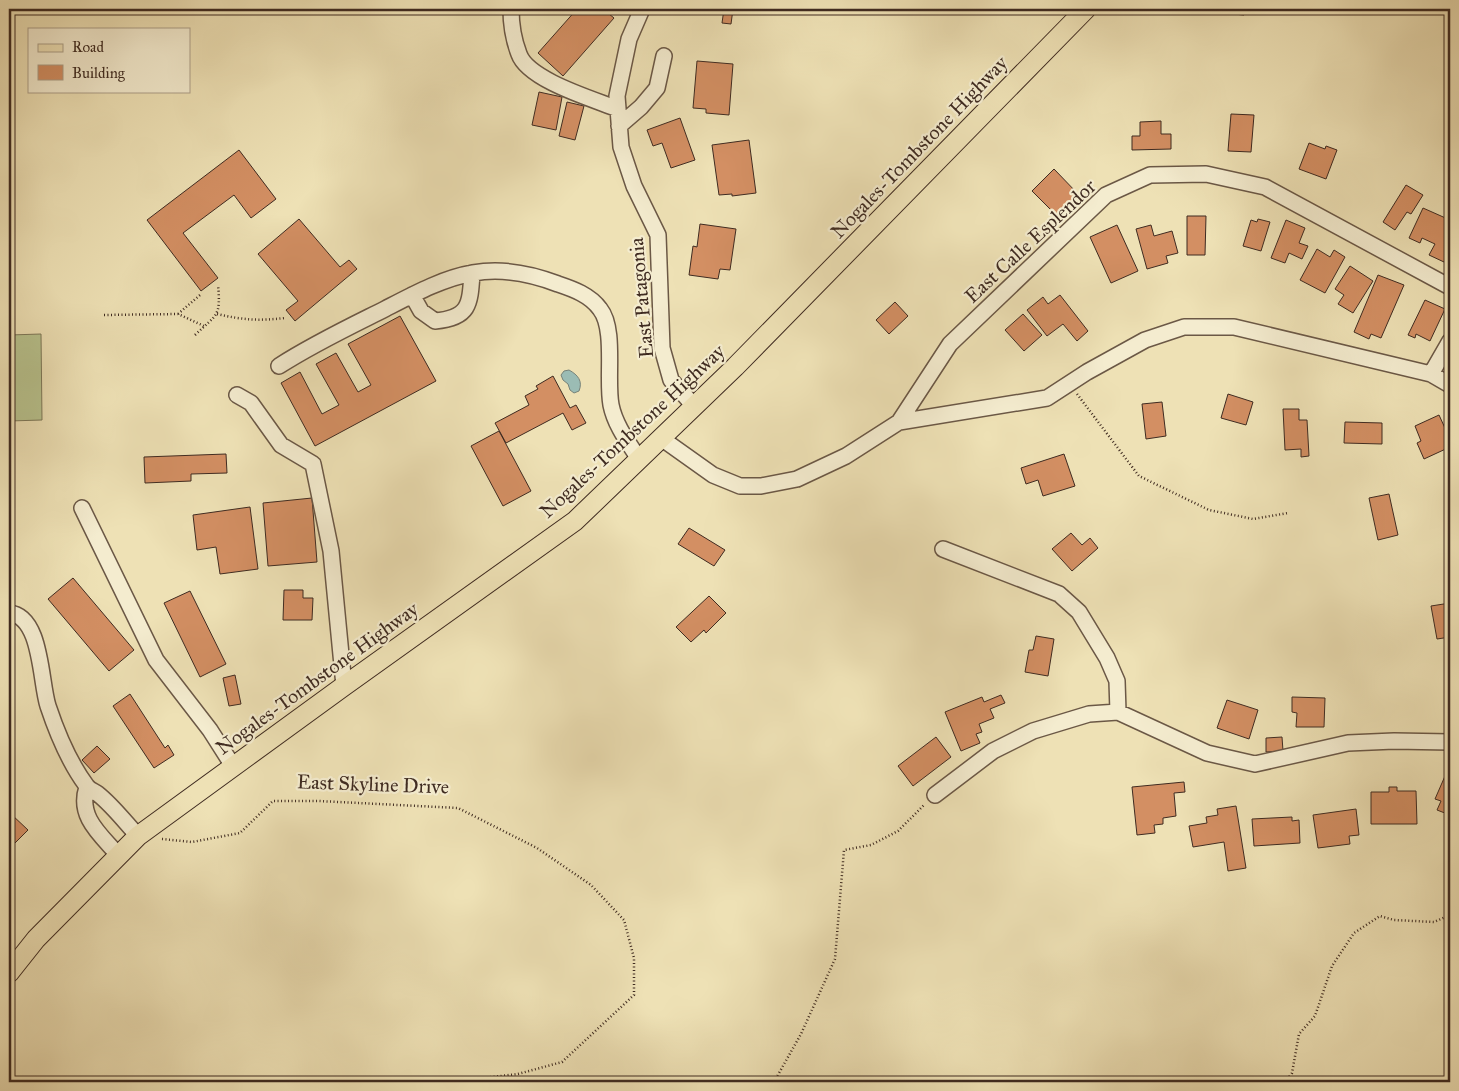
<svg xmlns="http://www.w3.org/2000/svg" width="1459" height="1091" font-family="'IM FELL Great Primer',serif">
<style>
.green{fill:#b8c38e;stroke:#7c7758}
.water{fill:#9bbcb4;stroke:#768279}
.building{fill:#d38f63;stroke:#3f2b21}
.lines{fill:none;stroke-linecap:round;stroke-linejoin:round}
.minor-casing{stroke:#6b5846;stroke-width:18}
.major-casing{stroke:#3f2b21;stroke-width:21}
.path{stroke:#3f2b21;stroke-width:2.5;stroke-dasharray:1 2.5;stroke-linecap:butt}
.minor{stroke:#f4eccf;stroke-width:15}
.major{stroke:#eee1b5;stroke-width:19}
.labels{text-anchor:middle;stroke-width:4.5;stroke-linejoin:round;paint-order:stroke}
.street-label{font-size:20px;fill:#3f2b21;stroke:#f4eccf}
</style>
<rect width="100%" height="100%" fill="#eee1b5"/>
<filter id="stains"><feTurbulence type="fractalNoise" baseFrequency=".004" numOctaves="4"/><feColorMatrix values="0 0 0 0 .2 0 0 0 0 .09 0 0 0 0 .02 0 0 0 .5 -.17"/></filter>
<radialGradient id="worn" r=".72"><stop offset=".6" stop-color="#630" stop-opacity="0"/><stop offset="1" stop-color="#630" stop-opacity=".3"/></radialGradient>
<path class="green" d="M41,334L42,420L9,421V335Z"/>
<path class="water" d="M569,370C578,375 583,381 579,391L574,393L570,390L568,384L563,380L561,375L564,371Z"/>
<path class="building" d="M577,9H603L614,18L563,76L538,53Z
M724,9H733L731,24L722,23Z
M1233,9H1252H1244V15L1233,14Z
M697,61L733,64L729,115L706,113V109L693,108Z
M539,92L562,97L556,130L532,125Z
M567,102L584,106L575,140L559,136Z
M1231,114L1254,115L1251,152L1228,151Z
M680,118L695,160L671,168L662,143L653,146L647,130Z
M1161,121V134H1171V149L1132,150V136H1140V122Z
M749,140L756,193L732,196V194L719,195L712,145Z
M1309,143L1325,149L1326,146L1337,150L1326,179L1299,169Z
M239,150L276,199L251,218L234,195L183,233L218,278L201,291L147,220Z
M1054,169L1079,195L1057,216L1032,191Z
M1406,185L1423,195L1411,214L1407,212L1395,230L1383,222Z
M1423,208L1450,220V250L1444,262L1429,255L1435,244L1422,238L1420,243L1409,238Z
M1187,216H1206L1205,255H1187Z
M299,219L340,267L349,260L357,269L295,321L286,310L298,301L258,254Z
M1258,219L1270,222L1261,251L1243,246L1251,220L1257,222Z
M1286,220L1305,228L1299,243L1308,246L1302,259L1289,253L1285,263L1271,258Z
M700,224L736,229L730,270L720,269L718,279L689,275L693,246L697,247Z
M1117,225L1138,271L1111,283L1090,237Z
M1151,225L1154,236L1172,231L1178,253L1166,256L1168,263L1147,269L1136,229Z
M1317,249L1330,257L1334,250L1345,257L1325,293L1300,280Z
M1350,266L1373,281L1353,313L1338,304L1344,295L1335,289Z
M1378,275L1404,285L1381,338L1371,334L1369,339L1354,332Z
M1060,295L1088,331L1077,341L1063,324L1047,336L1027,310L1043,297L1048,304Z
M1425,300L1445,309L1430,341L1416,334L1415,338L1408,335Z
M895,302L908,316L889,334L876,320Z
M1023,314L1042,335L1024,351L1005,330Z
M400,316L436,381L315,446L281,383L300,372L322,414L339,405L316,364L336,353L358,392L371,385L348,344Z
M553,376L570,408L576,405L586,423L572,430L563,413L506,443L495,423L529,405L525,396L538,389L536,386Z
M1228,394L1253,402L1246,425L1221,418Z
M1162,402L1166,436L1146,439L1142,404Z
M1283,409H1299V420H1307L1309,456L1301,457V449L1285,450Z
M1439,415L1450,439V447L1424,459L1417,443L1421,441L1415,426Z
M1345,422L1382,423V444L1344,443Z
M499,431L531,491L503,506L471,446Z
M226,454L227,473L191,474V481L145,483L144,457Z
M1064,454L1075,486L1043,496L1038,480L1026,484L1021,468Z
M1389,494L1398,535L1378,540L1369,498Z
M312,498L317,562L268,566L263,503Z
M250,507L258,569L220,574L216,547L197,550L193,515Z
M689,528L725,550L714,566L678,544Z
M1071,533L1082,545L1090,538L1098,548L1072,571L1052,549Z
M73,578L134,650L109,671L48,599Z
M284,590H303V598H313L312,620H283Z
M190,591L226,664L200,677L164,603Z
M709,596L726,613L706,633L704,630L691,642L676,627Z
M1450,603V637L1437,639L1431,606Z
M1036,636L1054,639L1048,676L1025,672L1029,650H1033Z
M235,675L241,704L229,706L223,678Z
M130,694L165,748L168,745L174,755L154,768L113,706Z
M1001,695L1005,703L990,709L994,718L979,724L982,732L976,734L980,743L961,751L945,712L982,697L984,702Z
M1292,697L1325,698L1324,727H1296L1297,713L1292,712Z
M1227,700L1258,710L1249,739L1217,728Z
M936,737L951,757L913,786L898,766Z
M1282,737L1283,751L1266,752V738Z
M97,746L110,759L94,773L82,760Z
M1445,776L1450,779V815L1437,810L1441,801L1435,799Z
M1184,782L1185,792L1174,793L1176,816L1163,818V824L1154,825L1155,833L1137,835L1132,787Z
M1389,787H1397V791H1416L1417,824H1371V792H1389Z
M1236,806L1246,868L1228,871L1224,842L1193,847L1189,826L1207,823L1206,817L1218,815L1217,809Z
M1356,809L1359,835L1349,836L1350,844L1318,848L1313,815Z
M11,814L28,830L9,849V817Z
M1292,817V821L1299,820L1300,843L1254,846L1252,819Z"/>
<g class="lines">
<g class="minor-casing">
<path id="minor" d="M511,9C511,23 514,41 519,54C528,80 593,99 618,109
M642,9L629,39L617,96L621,147L634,186L658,235L662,348L671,380L694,406
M619,126L641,107L657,88L664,56
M412,295L421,311L435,321C470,318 470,304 472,273
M279,366C313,344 349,327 385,309C412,295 443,278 473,273C501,268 532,274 558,284C573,289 590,295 600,309C616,329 606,379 611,405C615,425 628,442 639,459
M1431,374L1450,341
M237,395L251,403L281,445L313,464L331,551L344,686
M899,422L950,344L1106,195L1150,175L1206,174L1265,187L1450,287
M661,438L713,475L740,486H761L797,479L846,456L899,422L1047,398L1087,372L1145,340L1184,327H1234L1431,374L1450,385
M82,508L156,660L210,730L233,766
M943,549L1059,594L1079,612L1107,658L1117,681L1118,712
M9,613C42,616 40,681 48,706C57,733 69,762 86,785C89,790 94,791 98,794C113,806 125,822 138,836
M87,787C77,817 101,835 119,856
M935,795L993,751L1033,731L1089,714L1118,712L1207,753L1255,764L1348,743L1394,741L1450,742"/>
</g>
<g class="major-casing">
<path id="major" d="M9,973L36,939L138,836L344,686L575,521L735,367L1086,9"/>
</g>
<path class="path" d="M178,314L200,295
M217,314C243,320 259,321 285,318
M104,315L178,314L204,326
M195,335C217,314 221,317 218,285
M1077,394L1139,476L1209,510L1253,519L1288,513
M162,839L192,842L240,833L273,801H319L458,808L537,848L591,885L624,920L634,958V995L562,1062L518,1074L448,1082
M774,1082L801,1034L835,959L844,850L871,845L898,831L925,804
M1285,1082L1292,1073L1299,1034L1315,1016L1332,966L1354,933L1380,916L1394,920L1434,922L1450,915"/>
<use href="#minor" class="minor"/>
<use href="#major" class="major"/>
</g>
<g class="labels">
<g class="street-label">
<text transform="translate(919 147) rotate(-46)" y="7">Nogales-Tombstone Highway</text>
<text transform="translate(1030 241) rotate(-43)" y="7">East Calle Esplendor</text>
<text transform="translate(641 298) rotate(-95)" y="7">East Patagonia</text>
<text transform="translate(632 431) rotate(-43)" y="7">Nogales-Tombstone Highway</text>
<text transform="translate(317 678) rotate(-36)" y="7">Nogales-Tombstone Highway</text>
<text transform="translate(373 784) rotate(2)" y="7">East Skyline Drive</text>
</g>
</g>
<rect width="1459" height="1091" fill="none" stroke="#eee1b5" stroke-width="30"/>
<rect x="10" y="10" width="1439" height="1071" fill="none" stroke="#3f2b21" stroke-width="2.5"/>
<rect x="15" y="15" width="1429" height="1061" fill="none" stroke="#3f2b21"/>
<rect x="28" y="28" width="162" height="65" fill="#f4eccf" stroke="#ac9f89"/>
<rect x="38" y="44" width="25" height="8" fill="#eee1b5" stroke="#ac9f89"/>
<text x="72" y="52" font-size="15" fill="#3f2b21">Road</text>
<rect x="38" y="65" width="25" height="15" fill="#d38f63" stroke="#ac9f89"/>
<text x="72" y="78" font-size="15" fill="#3f2b21">Building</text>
<rect width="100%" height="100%" filter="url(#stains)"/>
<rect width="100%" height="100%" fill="url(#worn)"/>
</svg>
